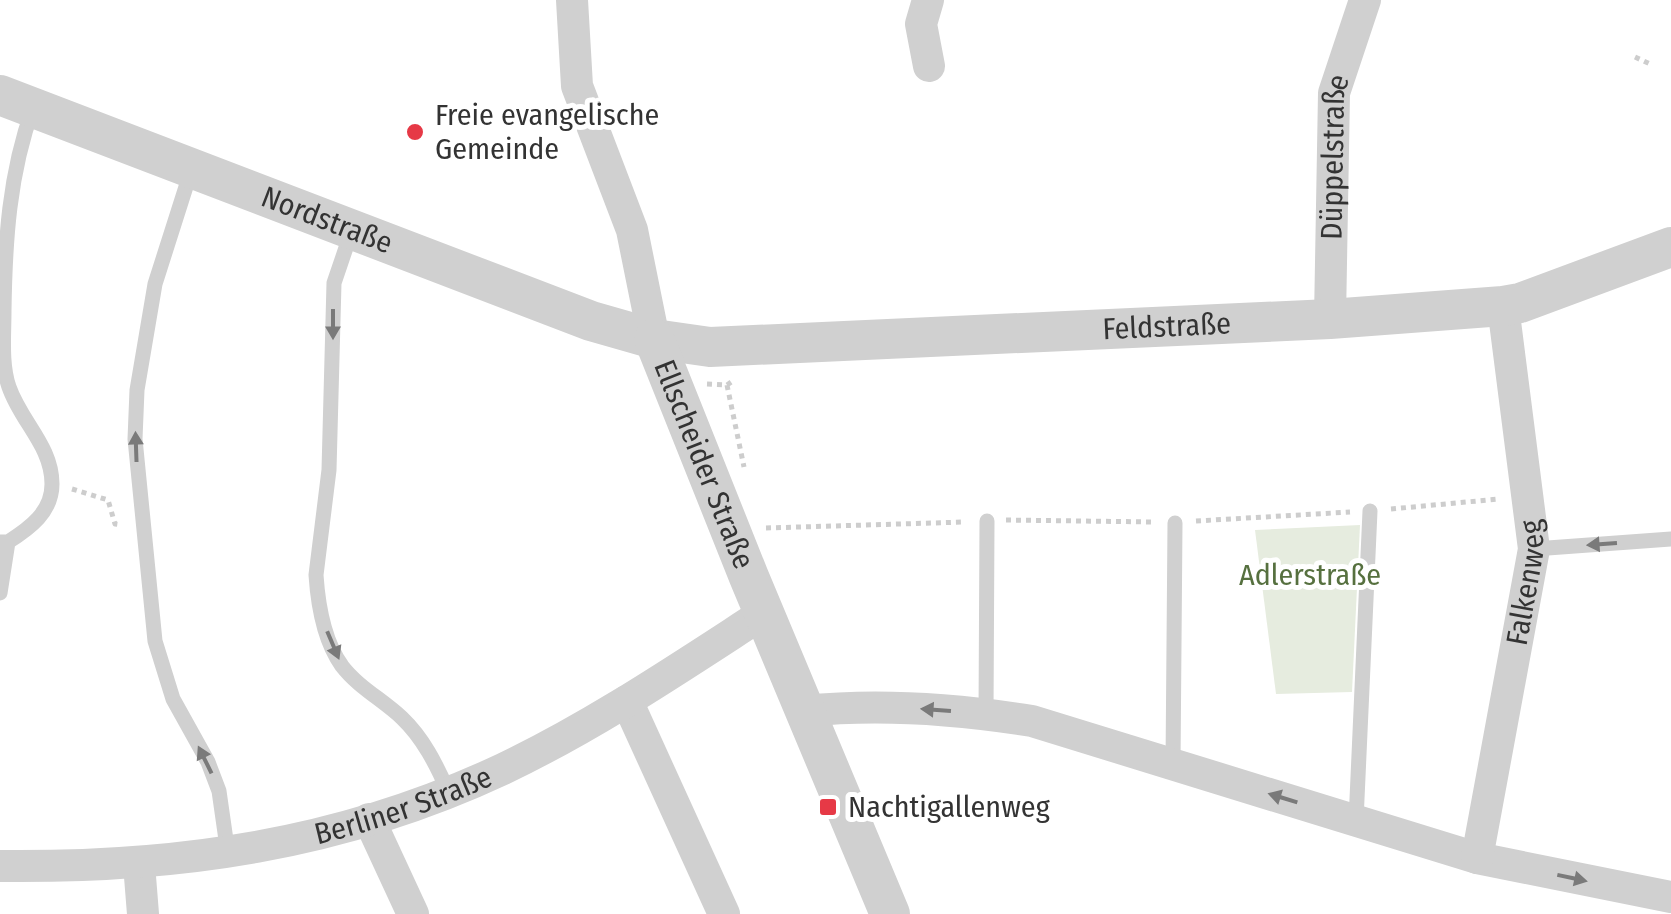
<svg xmlns="http://www.w3.org/2000/svg" width="1671" height="914" font-family="'Fira Sans Condensed',sans-serif">
<style>
.green{fill:#e6ecdf}
.lines{fill:none;stroke-linecap:round;stroke-linejoin:round}
.path{stroke:#cdcdcd;stroke-width:5;stroke-dasharray:5 5;stroke-linecap:butt}
.service{stroke:#d0d0d0;stroke-width:15}
.minor{stroke:#d0d0d0;stroke-width:32}
.tertiary{stroke:#d0d0d0;stroke-width:40}
.oneway{fill:#7a7a7a}
.poi-dot{fill:#e63946;stroke:#fff;stroke-width:4}
.labels{text-anchor:middle;stroke-width:10;stroke-linejoin:round;paint-order:stroke}
.poi-label{font-size:30px;fill:#333;stroke:#fff;text-anchor:start}
.street-label{font-size:30px;fill:#333;stroke:#fff}
.park-label{font-size:30px;fill:#56703f;stroke:#fff}
</style>
<rect width="100%" height="100%" fill="#fff"/>
<path class="green" d="M1360,525L1352,692L1276,694L1255,530Z"/>
<g class="lines">
<path class="path" d="M1635,57L1650,64
M707,384L727,385L734,380
M727,385L744,467
M72,489L108,500L115,524L122,525
M1391,509L1499,499
M1006,520L1155,522
M1196,521L1350,512
M766,528L965,522"/>
<path class="service" d="M191,171L155,284L137,390L135,439L155,641L173,699L208,762L219,791L228,854
M351,233L334,283L329,470L316,575C318,605 324,641 342,666C358,687 383,700 402,718C423,738 436,764 448,791
M0,542H8C30,528 52,512 52,484C52,446 21,422 9,387C1,364 4,335 4,311C5,241 9,174 33,108
M1534,549L1671,539
M0,593L8,542
M986,714L987,521
M1173,764L1175,523
M1356,821L1370,511"/>
<g class="minor">
<path d="M572,0L577,86L632,230L654,339"/>
<path d="M928,0L921,24L929,66"/>
<path id="s1" d="M1330,319L1334,93L1365,0"/>
<path d="M627,701L724,914"/>
<path d="M805,711C881,703 957,709 1032,721L1477,858L1671,897"/>
<path d="M369,819L413,914"/>
<path id="s2" d="M1477,858L1534,549L1503,306"/>
<path d="M139,864L143,914"/>
<path id="s3" d="M0,866C177,868 341,845 503,769C595,725 679,668 764,613"/>
</g>
<g class="tertiary">
<path id="s4" d="M0,95L591,321L654,339L710,347L1330,319L1503,306L1520,303L1671,247"/>
<path id="s5" d="M654,339L749,577L890,914"/>
</g>
</g>
<defs><path id="oneway-solid" d="M-6-.8H1V-3.2L6.5 0L1 3.2V.8H-6Z" transform="scale(2.5)"/></defs>
<g class="oneway">
<use href="#oneway-solid" transform="translate(333 324) rotate(90)"/>
<use href="#oneway-solid" transform="translate(136 447) rotate(-92)"/>
<use href="#oneway-solid" transform="translate(1602 544) rotate(176)"/>
<use href="#oneway-solid" transform="translate(333 645) rotate(67)"/>
<use href="#oneway-solid" transform="translate(936 710) rotate(-176)"/>
<use href="#oneway-solid" transform="translate(205 760) rotate(-116)"/>
<use href="#oneway-solid" transform="translate(1283 798) rotate(-163)"/>
<use href="#oneway-solid" transform="translate(1572 878) rotate(12)"/>
</g>
<g class="poi-dot">
<circle cx="415" cy="132" r="10"/>
<rect x="818" y="797" width="20" height="20" rx="5"/>
</g>
<g class="labels">
<g class="poi-label">
<text x="435" y="125">Freie evangelische<tspan x="435" dy="34">Gemeinde</tspan></text>
<text x="848" y="817">Nachtigallenweg</text>
</g>
<g class="street-label">
<text dy="10" stroke="none"><textPath href="#s1" startOffset="162">Düppelstraße</textPath></text>
<text dy="10" stroke="none"><textPath href="#s4" startOffset="350">Nordstraße</textPath></text>
<text dy="10" stroke="none"><textPath href="#s4" startOffset="1212">Feldstraße</textPath></text>
<text dy="10" stroke="none"><textPath href="#s5" startOffset="135">Ellscheider Straße</textPath></text>
<text dy="10" stroke="none"><textPath href="#s2" startOffset="280">Falkenweg</textPath></text>
<text dy="10" stroke="none"><textPath href="#s3" startOffset="410">Berliner Straße</textPath></text>
</g>
<g class="park-label">
<text x="1310" y="585">Adlerstraße</text>
</g>
</g>
</svg>
